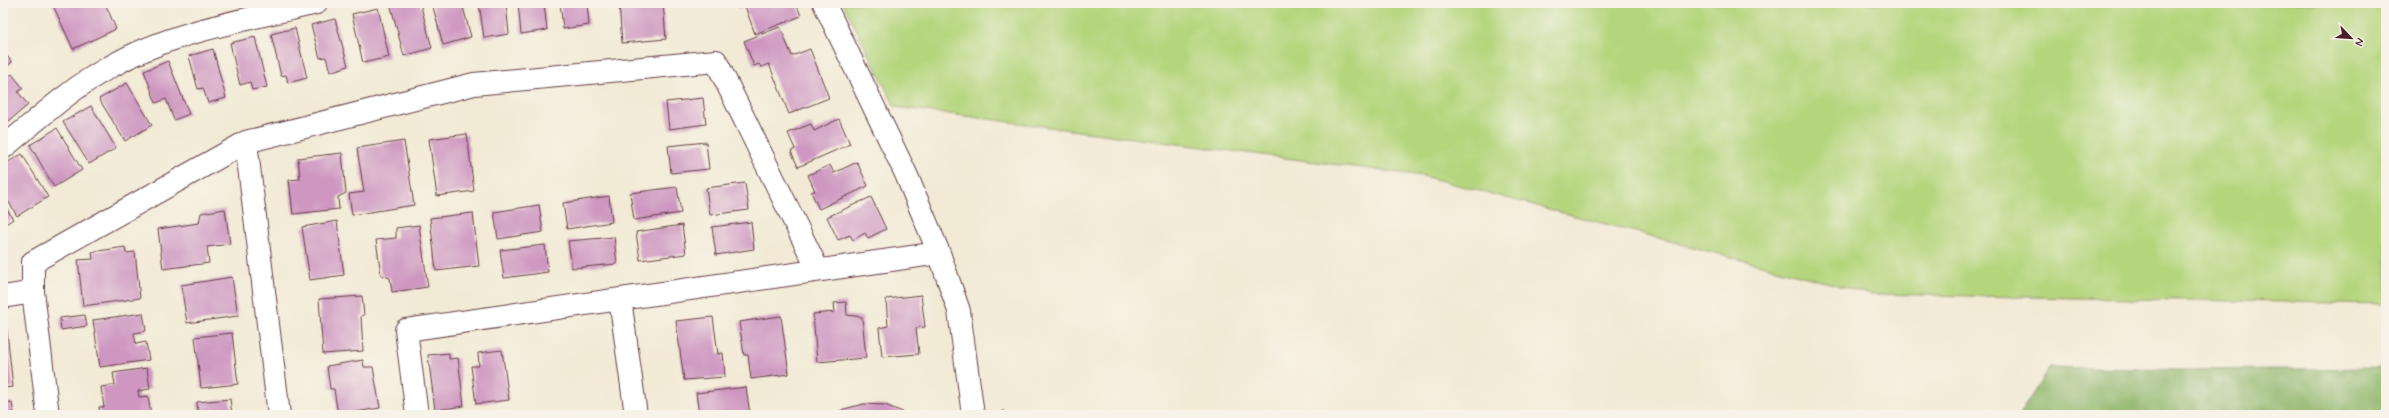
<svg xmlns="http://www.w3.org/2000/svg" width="2389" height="418" font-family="Mynerve,sans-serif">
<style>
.green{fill:#b5d57d;stroke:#807a54}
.forest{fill:#90b66c;stroke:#6d6a4c}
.building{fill:#ce97c1}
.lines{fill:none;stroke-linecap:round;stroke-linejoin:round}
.minor-casing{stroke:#633d44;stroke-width:24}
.path{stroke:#633d44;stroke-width:2.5;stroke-dasharray:1 3;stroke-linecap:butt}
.minor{stroke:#fff;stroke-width:22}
</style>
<rect width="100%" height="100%" fill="#f7f3e8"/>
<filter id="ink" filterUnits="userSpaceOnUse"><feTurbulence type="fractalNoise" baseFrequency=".025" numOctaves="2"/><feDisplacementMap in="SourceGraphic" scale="8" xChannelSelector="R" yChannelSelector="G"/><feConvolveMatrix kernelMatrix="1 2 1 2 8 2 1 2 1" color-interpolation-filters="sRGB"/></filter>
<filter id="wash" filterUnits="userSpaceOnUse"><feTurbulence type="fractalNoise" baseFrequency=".012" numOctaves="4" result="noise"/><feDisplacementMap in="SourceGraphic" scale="16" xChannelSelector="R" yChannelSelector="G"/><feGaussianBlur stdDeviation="0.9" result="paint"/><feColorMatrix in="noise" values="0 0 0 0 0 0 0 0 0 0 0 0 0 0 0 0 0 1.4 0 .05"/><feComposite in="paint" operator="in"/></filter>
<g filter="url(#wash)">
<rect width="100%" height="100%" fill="#f2ead5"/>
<path class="green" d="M843,3H2386V304L1871,294L1423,176L895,107Z"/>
<path class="forest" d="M2050,367L2178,370L2386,368V415H2019Z"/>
<g id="blocks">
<path class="building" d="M52,3H105L116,29L73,49Z
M390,3H420L432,48L404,56Z
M432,3H462L471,37L443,45Z
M479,3H506L509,34L484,38Z
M518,3H544L547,30L521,34Z
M560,3H587L589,25L563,29Z
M619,3H663L666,39L622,43Z
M736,3H796L801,16L755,34L745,6L738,8Z
M378,8L389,57L363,63L352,14Z
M335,19L348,66L330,72L326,57L320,58L311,25Z
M780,27L792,56L810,49L829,98L789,114L769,64L761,67L759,64L754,66L744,41Z
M295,28L307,78L288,83L286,75L281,76L271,34Z
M255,37L267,87L252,90L250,82L240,85L230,43Z
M213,49L226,98L208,103L203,88L198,89L189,56Z
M3,51L12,62L3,70Z
M168,61L189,114L174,120L166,99L156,103L144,71Z
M12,74L23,88L18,92L28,105L3,126V81Z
M127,83L152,125L125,141L99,99Z
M703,98L706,124L669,129L666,102Z
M91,106L116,148L89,164L63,122Z
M839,119L850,144L798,167L791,151L795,149L788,133L811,124L814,131Z
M57,128L82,170L54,187L30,145Z
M467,134L474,191L437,196L429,139Z
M404,141L414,205L352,215L349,194L364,192L357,148Z
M706,142L709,169L671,173L668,146Z
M342,153L346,193L338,197L339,209L293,214L289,180L300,179L298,158Z
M22,154L48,197L17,216L3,192V165Z
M857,162L868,186L819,209L811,192L815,191L808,175L830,165L834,173Z
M745,183L749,210L710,215L706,188Z
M677,187L681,213L634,220L630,193Z
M609,196L612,222L567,229L563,203Z
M871,197L886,229L868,238L865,233L853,240L850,235L838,240L827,217Z
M3,203L13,219L3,226Z
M539,205L543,232L498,239L494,212Z
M225,209L230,244L207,247L209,263L163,269L158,229L199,223L201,213Z
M473,213L479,266L436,271L430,218Z
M337,221L344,275L310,280L302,227Z
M751,222L754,249L716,255L712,227Z
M419,225L428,287L392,292L390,278L381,275L376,240L396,238V228Z
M682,225L686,254L640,260L636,232Z
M614,237L617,264L572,268L568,241Z
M545,245L548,272L504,278L500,250Z
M125,247L126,253L135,252L140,298L83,306L78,260L93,259L92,252Z
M232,277L238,316L187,323L181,285Z
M921,295L925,327L916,328L919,354L882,357L879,328L888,326L886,299Z
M362,296L364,315L361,316L363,351L323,354L319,299Z
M846,302L847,315L862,317L866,358L817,362L813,314L835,312L834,303Z
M143,313L146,331L134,333L136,344L146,342L149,360L100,367L93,320Z
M85,315L87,326L61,330L60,318Z
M781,316L789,374L751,379L748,355H744L739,322Z
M713,317L718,354L723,353L725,377L684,380L676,321Z
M6,322L13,387L3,388V323Z
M232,333L238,384L201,388L195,337Z
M502,350L509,400L476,404L471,366H479L478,353Z
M449,353V359L458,358L464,406L435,410L428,355Z
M363,360L364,367H373L380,408L338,415L334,389H330L327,366Z
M147,368L150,389L138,391L139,397L148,396L151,415H100L99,407H104L101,387L115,385L113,373Z
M746,387L750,415H699L696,393Z
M230,399L232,415H198L197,402Z
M12,402L14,415H3V403Z
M864,404L885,405L910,415H834L844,409Z"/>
</g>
</g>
<g filter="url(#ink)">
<use href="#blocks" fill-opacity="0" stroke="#633d44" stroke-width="1"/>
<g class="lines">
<g class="minor-casing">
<path id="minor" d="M824,3L906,174L939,253L959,311L973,415
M246,142L279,415
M3,148C37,120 71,88 110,67C172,31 247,20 316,3
M3,297L33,292
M620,299L636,415
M48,415L33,292V262L246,142L474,84L716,61L818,270
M417,415L406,330L939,253"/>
</g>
<path class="path" d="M1003,411L1012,415"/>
<use href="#minor" class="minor"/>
</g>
</g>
<rect width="2389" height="418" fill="none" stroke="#f7f3e8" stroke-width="16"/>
<g transform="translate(2351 38) rotate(115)" stroke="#f7f3e8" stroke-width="3" paint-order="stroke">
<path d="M0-3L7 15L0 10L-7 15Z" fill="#4a1f2b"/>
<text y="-6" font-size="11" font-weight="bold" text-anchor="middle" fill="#4a1f2b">N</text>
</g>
</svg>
